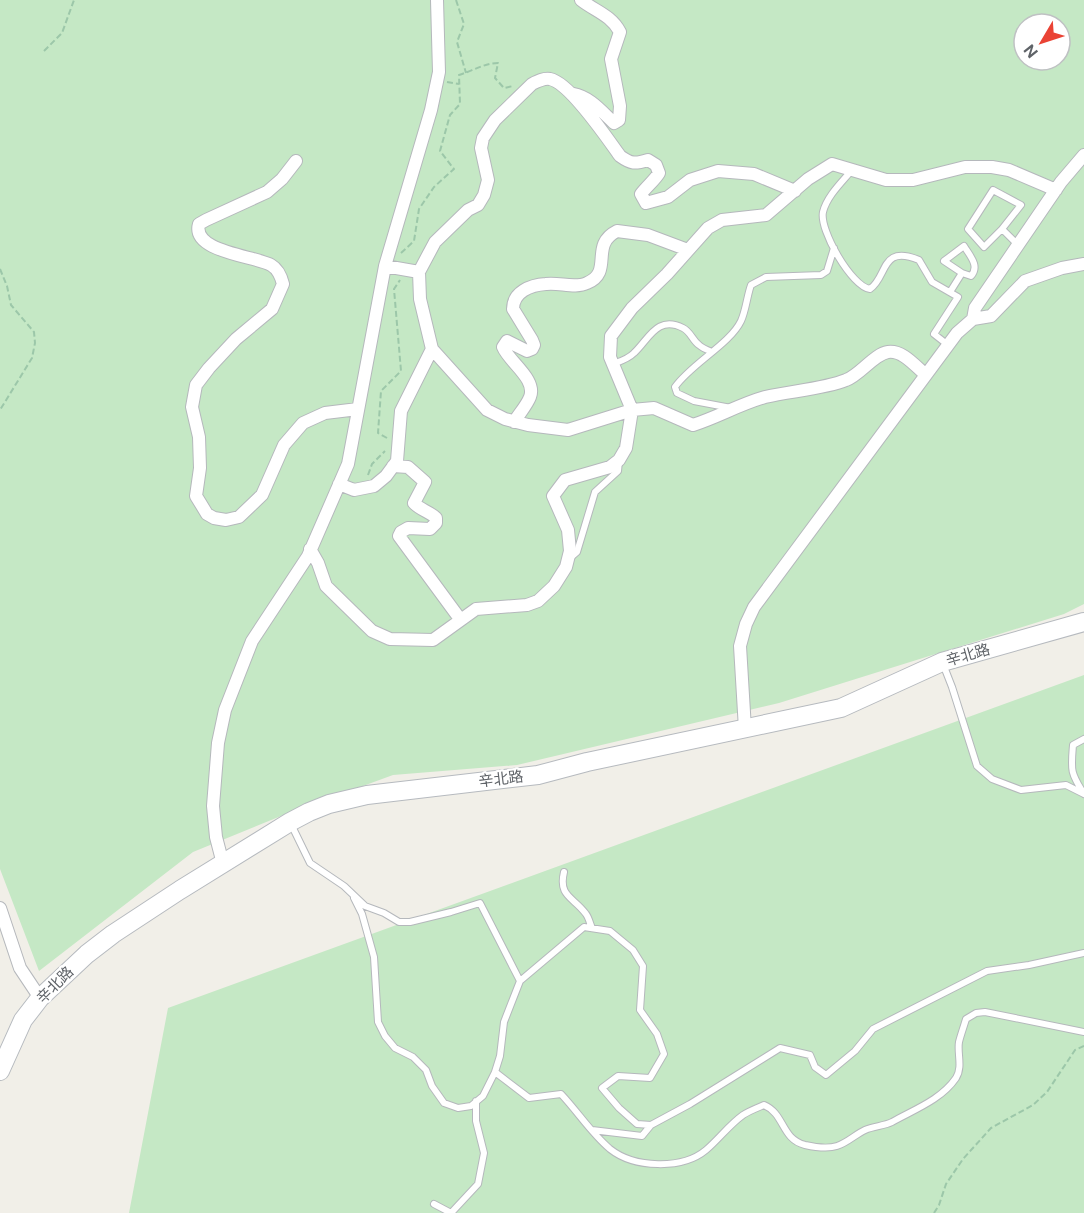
<svg xmlns="http://www.w3.org/2000/svg" width="1084" height="1213" font-family="'DM Sans','Noto Sans SC',sans-serif">
<style>
.green{fill:#c5e8c5;fill-rule:evenodd}
.lines{fill:none;stroke-linecap:round;stroke-linejoin:round}
.service-casing{stroke:#b5b8bc;stroke-width:8}
.minor-casing{stroke:#b5b8bc;stroke-width:14}
.secondary-casing{stroke:#b6babf;stroke-width:20}
.path{stroke:#9cc7a9;stroke-width:2;stroke-dasharray:6 3;stroke-linecap:butt}
.service{stroke:#fff;stroke-width:6}
.minor{stroke:#fff;stroke-width:12}
.secondary{stroke:#fff;stroke-width:18}
.labels{text-anchor:middle;stroke-width:4.5;stroke-linejoin:round;paint-order:stroke}
.street-label{font-size:15px;fill:#5f6368;stroke:#fff}
</style>
<rect width="100%" height="100%" fill="#f1efe8"/>
<path class="green" d="M0,0H1084V604L1064,614L779,703L517,765L393,775L281,816L193,852L39,971L0,869ZM1024,24H1060V60H1024Z
M1084,675V1213H129L168,1008Z"/>
<g class="lines">
<g class="service-casing">
<path id="service" d="M852,170C842,182 827,196 823,212C819,230 852,287 870,289C888,277 880,244 919,260L932,282L958,297L934,334L948,345
M1002,229L1021,205L993,190L968,229L984,247L1002,229L1018,245
M950,292L962,273L944,261L964,246C970,256 980,266 971,276L962,273
M613,364C621,361 628,359 634,353C649,339 657,315 683,328C691,332 692,340 699,345C702,348 707,350 712,352
M731,408L694,401L677,393L675,387C691,364 730,344 741,321C746,310 747,296 751,285L766,277L821,275L827,271L834,248
M570,558L577,552L595,492L618,471L619,461
M943,664L952,687L977,766L992,779L1021,790L1066,785L1084,794
M1084,794C1070,772 1071,770 1073,745L1084,739
M291,824L310,863L344,886L365,906L384,913L399,922H410L451,912L480,903L520,981
M564,872C558,897 574,897 586,914C589,918 590,924 592,928
M354,898L362,914L374,957L378,1022L385,1036L395,1048L413,1057L426,1070L432,1086L444,1103L458,1108L471,1106L483,1096L495,1072
M651,1125L637,1124L619,1108L602,1088L618,1076L650,1078L664,1054L657,1034L640,1010L643,966L633,950L610,931L584,927L520,981L504,1022L500,1056L495,1072L529,1098L561,1094C578,1112 591,1133 610,1149C634,1168 682,1170 706,1150C719,1139 729,1125 743,1115C749,1111 757,1108 764,1105C785,1114 781,1139 805,1145C814,1147 828,1149 837,1146C847,1143 856,1134 865,1130C874,1126 884,1126 892,1122C913,1110 941,1100 956,1078C963,1067 957,1053 959,1042C961,1034 964,1026 966,1019L976,1013L985,1012L1084,1032
M592,1130L642,1136L651,1125L690,1104L780,1048L810,1055L815,1067L826,1075L855,1051L873,1029L987,971L1029,965L1084,953
M434,1204L451,1213L478,1184L484,1153L476,1121V1101"/>
</g>
<g class="minor-casing">
<path id="minor" d="M573,94C590,97 601,111 614,123L619,120L620,106L611,59L620,32C611,15 595,11 581,0
M296,161L282,179L267,192L206,220L199,224C191,252 255,256 271,265C278,269 281,276 283,284L272,309L236,339L209,368L196,385L192,407L199,437L200,468L196,496L207,514L214,518L226,520L239,517L262,495L284,445L303,423L325,413L358,409
M795,191L754,174L718,171L690,180L668,197L646,203L641,194C647,186 654,181 659,173L656,165L648,160C635,164 631,164 620,156C607,138 570,83 550,79C544,78 538,81 532,84L495,120L483,138L481,148L488,180L484,195L478,205L468,210L435,242L419,272L420,299L432,349L487,410L505,419L528,425L568,430L632,410L654,408L693,425C718,417 740,404 765,397C790,391 824,389 846,380C860,375 874,354 888,352C903,350 915,366 926,375
M385,266L419,272
M973,319L975,308L1061,182L1084,155
M514,422C519,414 527,405 530,397C537,379 509,362 503,347L507,341L527,351L532,349L534,345L532,340L513,309C513,292 530,285 546,284C559,282 575,289 587,283C614,272 589,245 617,231L648,235L688,250
M393,466L408,467L425,482L414,503C420,510 429,511 436,518V523L430,529L408,528L401,532L399,536L460,619
M339,484L354,490L374,486L386,476L397,461L401,411L432,349
M310,549L318,563L326,586L372,631L390,639L433,640L476,609L527,605L538,601L554,586L566,567L570,551L568,530L553,496L565,480L610,467L619,460L626,448L632,410L610,357L611,336L632,308L667,274L708,228L722,220L766,215L808,179L832,164L886,180H913L965,167H992L1009,170L1056,190
M745,729L740,646L746,624L754,607L957,333L973,319L991,316L1025,281L1062,268L1084,264
M223,864L216,837L213,806L218,743L225,710L252,641L308,556L348,464L385,266L431,110L439,72L437,0
M0,908L20,968L40,998"/>
</g>
<g class="secondary-casing">
<path id="secondary" d="M0,1071L23,1020L40,998L87,954L113,934L180,890L290,822L309,812L329,804L367,795L538,775L587,762L841,708L942,662L1084,622"/>
</g>
<path class="path" d="M456,0L464,24L457,42L466,73
M44,51L62,33L74,0
M447,82L459,84
M401,253L414,241L419,209L434,187L454,169L440,151L450,115L460,104L459,75C472,71 485,63 498,63L495,78L504,88L513,86
M0,269L7,286L11,305L34,332L35,343L32,358L0,410
M387,438L378,433L381,391L401,371L394,289L400,280
M368,475L372,464L385,451
M934,1213L939,1205L946,1184L963,1159L991,1128L1033,1105L1047,1092L1075,1050L1084,1046"/>
<use href="#service" class="service"/>
<use href="#minor" class="minor"/>
<use href="#secondary" class="secondary"/>
</g>
<g class="labels">
<g class="street-label">
<text transform="translate(968 655) rotate(-16)" y="5">辛北路</text>
<text transform="translate(501 779) rotate(-7)" y="5">辛北路</text>
<text transform="translate(55 985) rotate(-45)" y="5">辛北路</text>
</g>
</g>
<g transform="translate(1042 42) rotate(231)"><circle r="28" fill="#ffffff" stroke="#bfc1c3" stroke-width="1.5"/>
<path d="M0-4.5L10 22L0 15L-10 22Z" fill="#ea4335"/>
<text y="-9" font-size="16" font-weight="bold" text-anchor="middle" fill="#5f6368">N</text>
</g>
</svg>
